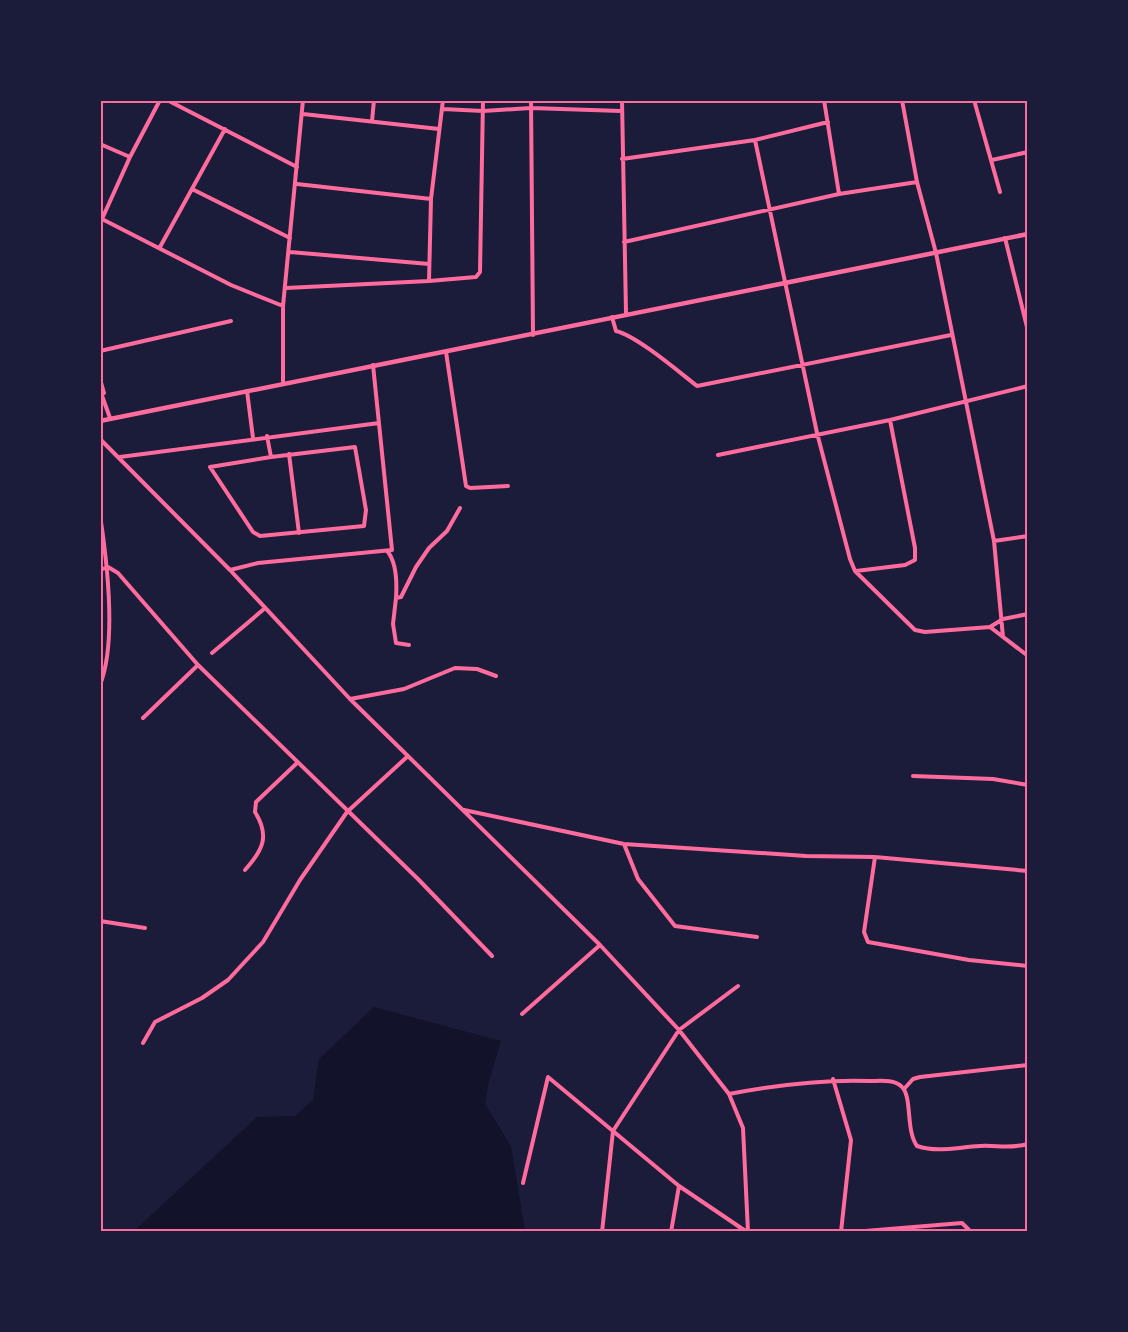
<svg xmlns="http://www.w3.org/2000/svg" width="1128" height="1332" font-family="'Exo 2',sans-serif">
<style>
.water{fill:#12122b}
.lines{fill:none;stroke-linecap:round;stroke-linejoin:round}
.minor{stroke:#ff6b9d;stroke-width:4}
.tertiary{stroke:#ff6b9d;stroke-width:4.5}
.neatline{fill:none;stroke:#ff6b9d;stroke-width:2}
</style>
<rect width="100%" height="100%" fill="#1b1b3a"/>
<path class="water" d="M374,1007L501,1041L488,1085L485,1104L511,1146L525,1231H134L257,1117L295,1116L313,1100L319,1059Z"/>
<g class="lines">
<path class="minor" d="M167,100L297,167
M531,100L533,335
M622,100L626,313
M824,100L839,194
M902,100L917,182L936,253L994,541L1003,637
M974,100L1000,192
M443,109L483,111L531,108L621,111
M303,114L439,129
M372,121L374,100
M755,140L817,433L850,559L855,571L915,630L925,632L990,627L1003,619L1028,614
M100,144L130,157
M622,159L755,140L828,122
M992,160L1028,152
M297,184L431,199
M192,189L290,238
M100,218L231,285L283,306
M102,219L130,157L160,100
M1005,238L1028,331
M624,242L839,194L917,182
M160,247L225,129
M290,252L429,264
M429,281L476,277L480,272L483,100
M286,288L429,281L431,199L443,100
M612,317L616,331C637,336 679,372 697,386L951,335
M100,351L231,321
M446,352L466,486L470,488L508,486
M100,379L104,393
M283,382V306L303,100
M100,390L110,418
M247,391L253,438
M267,436L271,457L210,467L253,532L260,536L364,526L366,510L355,447L271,457
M100,439L230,570L350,699L600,945L679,1030L729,1094L743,1128L748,1232
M289,454L299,533
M718,455L890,420L1028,386
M120,457L379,423
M100,515C107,561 117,642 100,685
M994,541L1028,536
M388,552C397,564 397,583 396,598L401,597L416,567L429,548L447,531L460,508
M108,567L118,573L198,665L419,880L492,956
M100,570L108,567
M230,570L258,563L392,550L373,365
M856,571L905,565L915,560V548L890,420
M396,598L393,624L396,643L409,645
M990,627L1028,656
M212,653L264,609
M350,699L404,689L455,668L477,669L496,676
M143,718L198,665
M913,776L993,779L1028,785
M464,810L624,844L806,856L875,857L1028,871
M624,844L638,879L675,926L757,937
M875,857L864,932L868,942L969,960L1028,966
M245,870C263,850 270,836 255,812L256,802L297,763
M100,921L145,928
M522,1014L600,945
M143,1043L155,1022L202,998L228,980L263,942L300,880L347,812L408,756
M833,1079L851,1140L841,1232
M904,1089L913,1079L920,1077L1028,1065
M729,1094C776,1085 821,1079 870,1081C879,1081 894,1079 901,1086C913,1096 905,1129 917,1146C938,1153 958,1147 980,1146C996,1145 1011,1149 1028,1144
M523,1183L548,1077L679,1186L747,1232
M602,1232L613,1131L679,1030L738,986
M671,1232L679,1186
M853,1232L962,1223L971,1232"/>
<path class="tertiary" d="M100,421L1028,234"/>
</g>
<rect width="1128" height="1332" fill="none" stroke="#1b1b3a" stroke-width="204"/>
<rect x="102" y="102" width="924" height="1128" class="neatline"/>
</svg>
